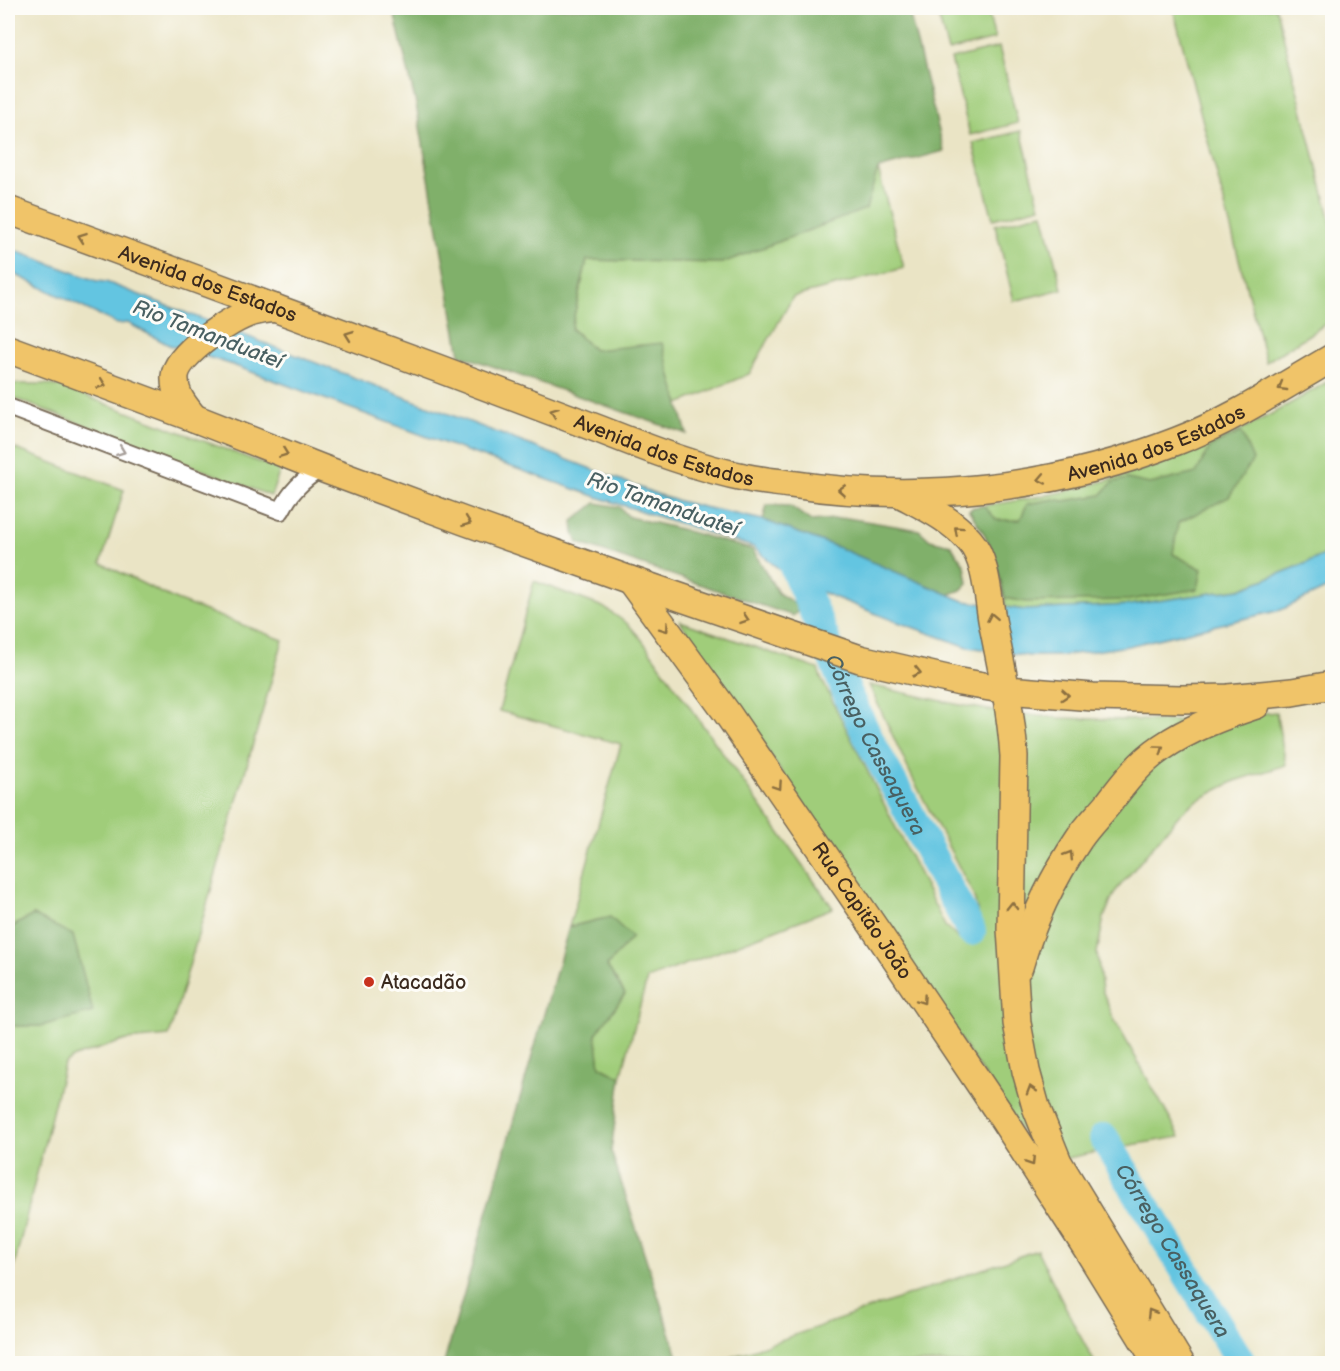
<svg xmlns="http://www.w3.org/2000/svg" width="1340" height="1371" font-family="'Balsamiq Sans',sans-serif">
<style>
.green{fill:#a0cd7a;stroke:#6e7c4c;stroke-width:1.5}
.forest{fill:#80b06a;stroke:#5e6d44;stroke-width:1.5}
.water{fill:#63c5e1;stroke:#4f7880;stroke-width:1.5}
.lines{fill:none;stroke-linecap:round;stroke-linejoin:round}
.river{stroke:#63c5e1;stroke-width:30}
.minor-casing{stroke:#786b58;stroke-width:20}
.trunk-casing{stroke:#786b58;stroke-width:30}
.minor{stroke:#fff;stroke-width:16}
.trunk{stroke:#f0c469;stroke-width:27}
.oneway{stroke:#8c6f40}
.oneway2{stroke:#a79f9a}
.poi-dot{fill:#c8321e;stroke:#fdfcf7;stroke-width:2}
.labels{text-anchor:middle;stroke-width:6;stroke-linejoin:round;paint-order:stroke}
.street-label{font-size:20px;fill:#3b2a1e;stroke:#fdfcf7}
.poi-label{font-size:20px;fill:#3b2a1e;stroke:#fdfcf7;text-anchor:start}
.water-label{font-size:21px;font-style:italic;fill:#496062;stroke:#fdfcf7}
</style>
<rect width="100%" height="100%" fill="#fdfcf7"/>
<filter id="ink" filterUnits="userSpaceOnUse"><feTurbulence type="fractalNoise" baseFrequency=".0167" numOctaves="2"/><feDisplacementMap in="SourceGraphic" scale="12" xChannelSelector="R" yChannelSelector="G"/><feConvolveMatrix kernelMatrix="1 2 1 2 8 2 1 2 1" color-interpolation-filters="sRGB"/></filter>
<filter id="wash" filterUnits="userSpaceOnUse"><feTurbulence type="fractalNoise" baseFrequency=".008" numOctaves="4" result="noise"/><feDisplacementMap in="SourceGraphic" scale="24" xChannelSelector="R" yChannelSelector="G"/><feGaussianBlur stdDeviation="1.35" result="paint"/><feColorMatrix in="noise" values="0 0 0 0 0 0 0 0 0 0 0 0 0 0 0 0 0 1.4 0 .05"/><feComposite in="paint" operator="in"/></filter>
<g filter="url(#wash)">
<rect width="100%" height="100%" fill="#eae4c5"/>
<path class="green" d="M936,8H987L995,39L948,51Z
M1173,8H1276L1332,225V320L1266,362Z
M999,47L1018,123L970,135L951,59Z
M1021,131L1040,207L993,219L973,143Z
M878,169L904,268L793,297L749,374L679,404L662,344L594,350L571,328L587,260L722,263Z
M1043,213L1062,289L1014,301L995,225Z
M1332,379V551L1307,563L1240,589L1130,605L1025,610L1006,607L995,558L985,535L969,510L974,507C1056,497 1131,478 1207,445C1251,427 1292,403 1332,379Z
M8,384H45L62,387L280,470L271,496L8,396Z
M8,446L124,490L101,563L176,600L283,640L169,1036L126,1040L74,1057L64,1064L12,1275L8,1273V1026H41L33,915L8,929Z
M534,581L603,607L628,624L642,640L833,908L647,979L621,1077L600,1066L595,1034L625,994L607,966L610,917L569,927L621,744L499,711Z
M680,621L818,669L821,678L945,926L959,939L981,924L973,894L912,777L869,685L955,704L999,712L1061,718L1125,720L1187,721L1276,712L1286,765L1235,781L1196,801L1180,814L1115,892L1104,917L1097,953L1102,990L1113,1017L1180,1137L1137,1144L1043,1163Z
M1037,1250L1078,1332L1095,1363H715Z"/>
<path class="forest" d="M393,8H908L944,151L878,169L866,209L722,263L587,260L571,329L594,350L662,343L687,434L460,355L416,104Z
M1241,432L1253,460L1229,497L1178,523L1173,554L1202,569L1198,589L1129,600L1026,602L1005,598L995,558L985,535L969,510L974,507L984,506L997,520H1020L1027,504L1054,499L1064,501L1101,495L1113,482L1127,479L1150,484L1196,473L1210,447Z
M596,503L619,507L629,517L680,529L753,550L778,593L794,603L798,611L793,616L578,543L574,533L573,521Z
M767,505L790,506L811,521L847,518L919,530L930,540L951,545L965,566L968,583L961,590L948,595L837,547L763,520Z
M33,915L73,935L93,1012L41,1026H8V929Z
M610,917L632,937L607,966L625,994L596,1034L600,1066L621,1077L611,1151L680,1363H444L569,927Z"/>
<path class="water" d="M8,248L97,281L106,282L667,498L703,507L763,520L837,547L964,601L1025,610L1130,605L1240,589L1307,563L1332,551V586L1281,610L1128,646L1060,656H1029L968,647L892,620L801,584L782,572L753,547L597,497L452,446L230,364L169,345L128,323L117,324L8,271Z"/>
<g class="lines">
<g class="river">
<path id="s1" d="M789,556L814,612L850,700L872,745L905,805L971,931"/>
<path id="s2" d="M1104,1138L1242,1364"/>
</g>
</g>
</g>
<g filter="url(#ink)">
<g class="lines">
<g class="minor-casing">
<path id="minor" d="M8,407L281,511C291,491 302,481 321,468"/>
</g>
<g class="trunk-casing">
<g id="trunk">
<path id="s3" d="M8,210C151,263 294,314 437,368C492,389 546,409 601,430C649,449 698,468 748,478C762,481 776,482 790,484C920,504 1054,489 1177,441C1232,420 1282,387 1332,358"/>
<path d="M8,349L194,418L321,468L464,521L630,580L860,659L960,682L1007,690L1093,697L1182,699L1228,698L1292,692L1332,685"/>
<path d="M194,418C183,404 174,395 175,376C177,354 231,318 252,312C259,310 267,309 275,308"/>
<path d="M901,494C925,507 951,519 970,541C986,559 988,596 992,620C1001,665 1011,710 1014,756L1011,929L1017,1023L1026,1071L1036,1107L1058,1162L1181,1364"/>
<path id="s4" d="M630,580L727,713L880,936L1002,1117L1086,1247L1158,1364"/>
<path d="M1019,967C1032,921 1052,879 1079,839C1087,827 1098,816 1108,804C1123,784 1140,762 1161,748C1190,728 1223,716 1256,705"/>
</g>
</g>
<use href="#minor" class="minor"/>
<use href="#trunk" class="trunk"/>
</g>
<defs><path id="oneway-chevron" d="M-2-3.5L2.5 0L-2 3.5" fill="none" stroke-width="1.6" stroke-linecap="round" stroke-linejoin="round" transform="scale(1.5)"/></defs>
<g class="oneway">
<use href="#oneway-chevron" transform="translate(82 237) rotate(-160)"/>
<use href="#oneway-chevron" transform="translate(349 335) rotate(-160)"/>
<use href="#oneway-chevron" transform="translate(102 384) rotate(20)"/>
<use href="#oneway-chevron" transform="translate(1282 387) rotate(150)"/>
<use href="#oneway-chevron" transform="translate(554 412) rotate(-159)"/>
<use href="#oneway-chevron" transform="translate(284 453) rotate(21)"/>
<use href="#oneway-chevron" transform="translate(1042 479) rotate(169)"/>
<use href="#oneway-chevron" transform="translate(842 490) rotate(-176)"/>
<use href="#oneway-chevron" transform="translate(467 522) rotate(20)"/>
<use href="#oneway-chevron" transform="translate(958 530) rotate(-138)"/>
<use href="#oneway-chevron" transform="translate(992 617) rotate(-101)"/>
<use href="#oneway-chevron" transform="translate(745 619) rotate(19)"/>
<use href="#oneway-chevron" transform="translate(665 628) rotate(54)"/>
<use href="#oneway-chevron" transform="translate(917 672) rotate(13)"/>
<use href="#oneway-chevron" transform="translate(1065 695) rotate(4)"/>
<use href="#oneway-chevron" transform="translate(1160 749) rotate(-36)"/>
<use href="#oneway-chevron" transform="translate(778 786) rotate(56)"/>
<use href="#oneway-chevron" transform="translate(1069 855) rotate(-58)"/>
<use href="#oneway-chevron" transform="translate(1012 906) rotate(-89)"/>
<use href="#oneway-chevron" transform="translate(922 1000) rotate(56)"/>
<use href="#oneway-chevron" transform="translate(1031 1090) rotate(-107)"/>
<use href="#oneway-chevron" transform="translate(1031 1162) rotate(57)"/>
<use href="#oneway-chevron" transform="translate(1151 1313) rotate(-121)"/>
</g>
<use class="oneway2" href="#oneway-chevron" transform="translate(121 451) rotate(21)"/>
</g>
<circle class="poi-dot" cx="369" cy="982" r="6"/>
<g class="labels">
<g class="street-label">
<text dy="7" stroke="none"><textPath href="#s3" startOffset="213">Avenida dos Estados</textPath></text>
<text dy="7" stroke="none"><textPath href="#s3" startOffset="1203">Avenida dos Estados</textPath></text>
<text dy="7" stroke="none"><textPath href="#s3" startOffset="699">Avenida dos Estados</textPath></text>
<text dy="7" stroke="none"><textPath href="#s4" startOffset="404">Rua Capitão João</textPath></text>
</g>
<g class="poi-label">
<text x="381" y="989">Atacadão</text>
</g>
<g class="water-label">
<text transform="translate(208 334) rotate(21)" y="7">Rio Tamanduateí</text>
<text transform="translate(663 504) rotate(19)" y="7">Rio Tamanduateí</text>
<text dy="7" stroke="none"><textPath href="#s1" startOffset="208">Córrego Cassaquera</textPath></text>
<text dy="7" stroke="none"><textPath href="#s2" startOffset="132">Córrego Cassaquera</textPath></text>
</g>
</g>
<rect width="1340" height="1371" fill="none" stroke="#fdfcf7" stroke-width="30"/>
</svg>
